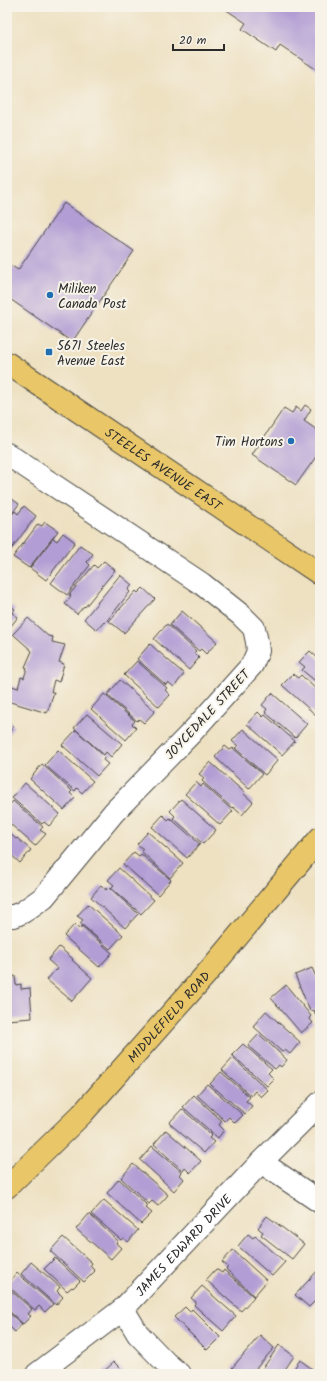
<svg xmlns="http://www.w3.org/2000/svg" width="327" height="1381" font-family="Kalam,sans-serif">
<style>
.building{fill:#b29dd4}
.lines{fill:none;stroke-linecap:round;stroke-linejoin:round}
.minor-casing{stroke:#484642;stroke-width:24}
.major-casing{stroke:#484642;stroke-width:24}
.minor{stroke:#fff;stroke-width:22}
.major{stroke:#e9c769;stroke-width:22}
.poi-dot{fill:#1f6fb2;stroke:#f7f3e8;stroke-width:1.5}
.labels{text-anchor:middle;stroke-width:4;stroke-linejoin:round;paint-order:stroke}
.poi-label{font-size:13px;fill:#2b2b2b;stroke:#f7f3e8;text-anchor:start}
.street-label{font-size:13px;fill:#2b2b2b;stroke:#f7f3e8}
</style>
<rect width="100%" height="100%" fill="#f7f3e8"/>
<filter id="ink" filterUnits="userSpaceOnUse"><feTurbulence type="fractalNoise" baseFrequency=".025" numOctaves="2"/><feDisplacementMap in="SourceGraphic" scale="8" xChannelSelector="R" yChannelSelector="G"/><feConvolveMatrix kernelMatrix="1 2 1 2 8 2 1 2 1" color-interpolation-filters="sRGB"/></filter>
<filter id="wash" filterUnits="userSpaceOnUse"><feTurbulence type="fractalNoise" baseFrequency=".012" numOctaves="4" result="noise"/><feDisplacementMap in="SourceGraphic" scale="16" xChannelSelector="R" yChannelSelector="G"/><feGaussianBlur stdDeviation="0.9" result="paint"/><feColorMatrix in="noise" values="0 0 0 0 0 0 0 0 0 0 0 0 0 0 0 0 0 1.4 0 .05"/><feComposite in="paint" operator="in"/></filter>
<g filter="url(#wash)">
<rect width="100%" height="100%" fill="#eee1c2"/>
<g id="blocks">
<path class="building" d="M222,7H320V72L280,45L276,52L242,29L246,23Z
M64,203L134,251L72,342L7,297V263L18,270Z
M305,405L311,409L304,421L320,432V451L296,485L252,455L284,408L292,413L296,407L301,411Z
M8,496L19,504L7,520V497Z
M24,506L36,516L7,555V521L15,511L18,514Z
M45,522L58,531L29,568L13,557L38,524L42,526Z
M63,533L75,542L46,580L30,568L53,538L57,541Z
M80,545L93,554L87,562L90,565L67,595L51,583Z
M104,561L115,570L85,607L84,606L77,614L65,604L71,596L69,595L94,565L97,568Z
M120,575L132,585L128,590L130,592L105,623L104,622L97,630L84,619Z
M143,588L155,599L124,633L109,621L136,591L138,593Z
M7,603L15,609L12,613L18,617L7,631Z
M182,611L217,642L206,654L201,649L199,651L170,625Z
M28,618L48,636L53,637L52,642L65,645L59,662L64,664L59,682L54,680L51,692H54L47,713L7,701V691L9,685L18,688L21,677L24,678L27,668L25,667L32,651L13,634Z
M167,624L196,651L194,653L199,658L189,670L154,639Z
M150,644L184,674L174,687L168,682L166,685L137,659Z
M310,651L320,660V685L302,670L305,667L299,662Z
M137,661L167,688L165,690L170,695L159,707L124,675Z
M293,674L298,678L301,675L320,693V713L317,716L282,685Z
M120,680L155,711L144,723L139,719L137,721L107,695Z
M272,693L307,724L295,738L265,712L267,709L262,705Z
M104,694L135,721L132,724L136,728L126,740L91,709Z
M258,712L263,717L265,715L295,741L282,755L247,724Z
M87,714L122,744L111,757L106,752L104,755L74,728Z
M7,721L14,726L7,736Z
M243,729L278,760L265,775L235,748L238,746L232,741Z
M76,730L105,757L103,760L108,764L97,776L62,745Z
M225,746L230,750L233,748L262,774L249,789L215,757Z
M58,750L93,781L82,793L77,788L75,791L45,765Z
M210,762L245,793L244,794L253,802L242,815L233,807L232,808L202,781L204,778L199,774Z
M42,764L72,791L70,793L75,798L64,810L30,779Z
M196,782L201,787L203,784L233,811L220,825L185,794Z
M25,783L60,814L49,826L44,822L42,824L12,798Z
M181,799L216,830L203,844L173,818L175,816L170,811Z
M13,801L43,827L40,830L46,834L35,846L7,821V808Z
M163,815L168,820L170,818L200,844L187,858L152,827Z
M7,831L16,839L17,838L31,850L20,863L9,853L7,856Z
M148,832L183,863L170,878L141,851L143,849L137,844Z
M134,852L139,856L141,854L171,880L158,895L123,864Z
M119,868L154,900L141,914L111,888L114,885L108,880Z
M101,885L106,890L109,887L138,914L125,928L91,897Z
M88,904L123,935L110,949L80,923L83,920L77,916Z
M75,924L80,929L82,926L112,953L99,967L64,936Z
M59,947L73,959L72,960L92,978L72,1001L47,980L55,970L56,971L58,969L48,960Z
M312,968L320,985V1014L316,1016L314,1010L310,1011L295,975Z
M7,976H15L16,985L21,984V989L30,988L32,1018L7,1020Z
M286,985L311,1016L309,1018L313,1023L301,1033L271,998Z
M266,1011L300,1042L290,1054L285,1050L282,1052L253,1026Z
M259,1034L287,1060L281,1067L279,1065L275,1069L248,1046Z
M243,1044L272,1069L268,1073L274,1079L267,1086L232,1055Z
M233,1058L268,1090L261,1097L255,1091L251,1096L222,1070Z
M221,1072L250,1097L246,1101L252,1106L245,1114L210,1084Z
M207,1084L243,1115L235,1123L229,1117L225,1121L197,1095Z
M194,1095L222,1121L219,1125L224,1130L218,1138L183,1107Z
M182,1109L212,1135L209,1138L214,1142L204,1153L169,1123Z
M166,1130L201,1161L190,1173L185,1168L183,1171L154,1144Z
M152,1146L182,1172L180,1175L184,1179L174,1191L140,1160Z
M133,1164L168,1195L158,1206L152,1201L149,1204L121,1178Z
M119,1179L148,1206L146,1208L152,1213L141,1224L107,1193Z
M104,1200L138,1230L128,1242L123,1238L121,1240L91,1214Z
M89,1214L118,1241L116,1243L121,1248L111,1259L76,1229Z
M267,1216L304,1244L292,1259L261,1235L263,1232L258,1228Z
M248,1234L253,1238L255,1236L285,1262L272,1276L238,1246Z
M63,1237L92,1263L90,1266L95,1271L84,1282L50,1251Z
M233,1250L267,1281L254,1296L226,1269L228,1267L222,1262Z
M55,1258L80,1281L73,1288L72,1287L67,1291L44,1269Z
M31,1262L60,1287L57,1291L63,1297L56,1305L21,1274Z
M320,1268V1296L309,1307L295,1295Z
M216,1269L222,1273L224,1270L254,1297L241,1311L206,1280Z
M17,1273L53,1304L45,1312L39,1306L35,1310L7,1285Z
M202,1286L236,1316L223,1331L194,1305L196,1302L191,1298Z
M9,1289L32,1309L28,1314L31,1316L23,1324L7,1309V1291Z
M185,1307L190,1312L192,1309L220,1337L207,1350L174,1317Z
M7,1311L22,1324L15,1332L9,1326L7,1328Z
M260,1335L274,1348L252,1373L250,1371L247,1374H239L232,1368Z
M279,1345L294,1356L282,1374H259Z
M300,1360L315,1371L313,1374H290Z
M114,1362L124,1372L123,1374H101Z"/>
</g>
</g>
<g filter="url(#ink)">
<use href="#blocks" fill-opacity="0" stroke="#484642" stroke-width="1"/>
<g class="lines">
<g class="minor-casing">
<g id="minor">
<path d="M7,454L202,584L241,615L254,628L257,642L258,651L252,665L192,732L114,812L44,897L23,912L14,916H7"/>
<path d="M261,1162L320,1202"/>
<path d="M123,1309L138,1334L166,1363L179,1374"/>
<path id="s1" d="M37,1374L123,1309L261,1162L320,1103"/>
</g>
</g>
<g class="major-casing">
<g id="major">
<path id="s2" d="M7,363L320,574"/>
<path id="s3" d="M7,1187L82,1114L208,972L320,838"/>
</g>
</g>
<use href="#minor" class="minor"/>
<use href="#major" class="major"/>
</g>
</g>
<g class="poi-dot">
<circle cx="50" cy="295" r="4"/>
<rect x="45" y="348" width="8" height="8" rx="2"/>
<circle cx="291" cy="441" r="4"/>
</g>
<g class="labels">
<g class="poi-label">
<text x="58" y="293">Miliken<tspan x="58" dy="15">Canada Post</tspan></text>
<text x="57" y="350">5671 Steeles<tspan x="57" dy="15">Avenue East</tspan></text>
<text x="283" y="446" text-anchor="end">Tim Hortons</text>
</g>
<g class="street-label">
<text dy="5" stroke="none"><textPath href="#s2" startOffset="189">STEELES AVENUE EAST</textPath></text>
<text transform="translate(207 714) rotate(-47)" y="5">JOYCEDALE STREET</text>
<text dy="5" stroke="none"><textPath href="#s3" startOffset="235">MIDDLEFIELD ROAD</textPath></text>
<text dy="5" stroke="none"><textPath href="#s1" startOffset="196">JAMES EDWARD DRIVE</textPath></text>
</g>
</g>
<rect width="327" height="1381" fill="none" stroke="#f7f3e8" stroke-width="24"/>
<path d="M173 44v6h51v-6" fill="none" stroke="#2b2b2b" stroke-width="2"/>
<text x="179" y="44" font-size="12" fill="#2b2b2b" stroke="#f7f3e8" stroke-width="3" paint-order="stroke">20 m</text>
</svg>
